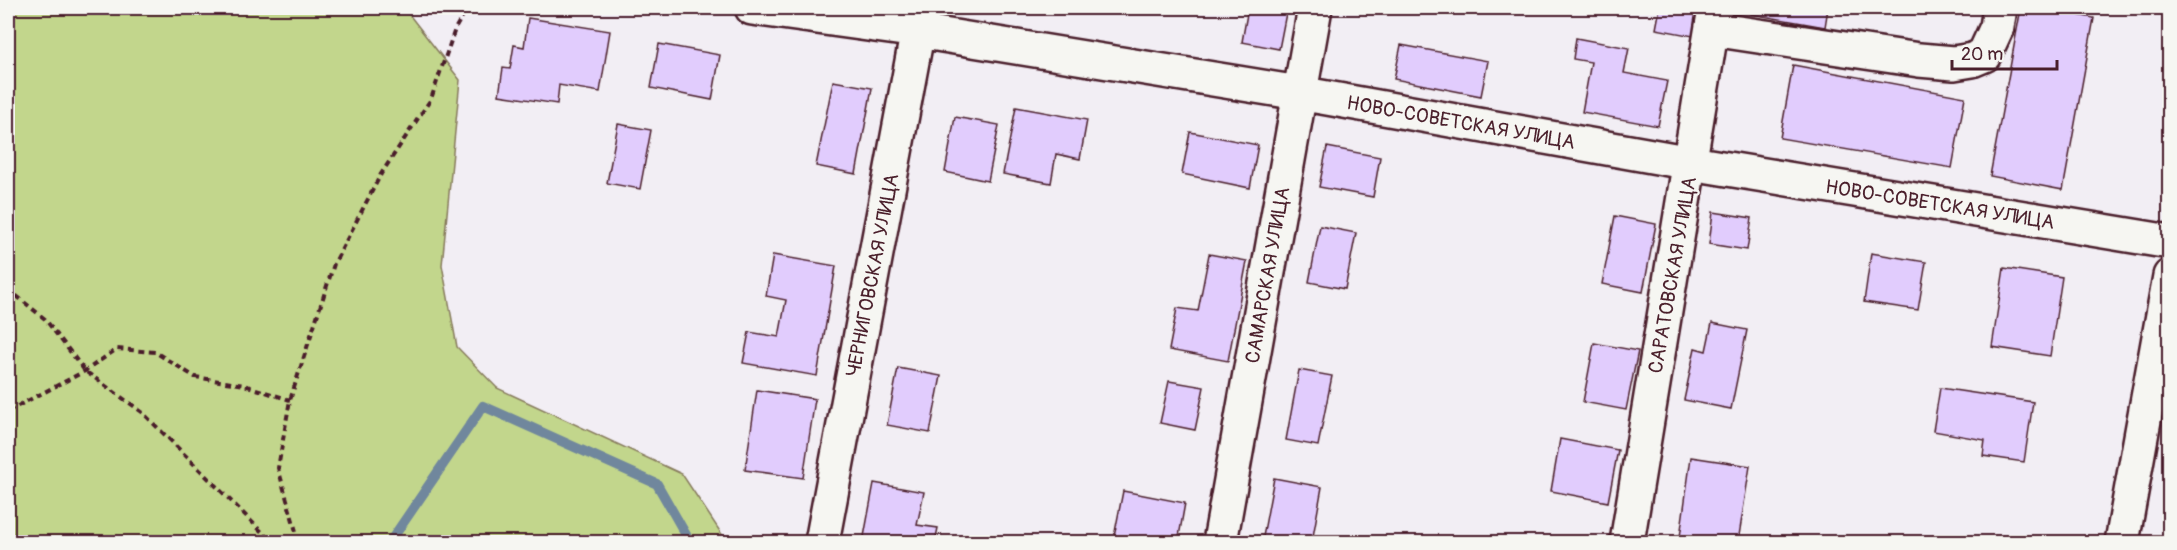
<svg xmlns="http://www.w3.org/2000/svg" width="2177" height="550" font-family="Pangolin,sans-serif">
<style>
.green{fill:#c2d68c;stroke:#867a5c;stroke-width:1.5}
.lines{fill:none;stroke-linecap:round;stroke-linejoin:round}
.stream{stroke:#6f879d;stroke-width:10}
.building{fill:#e1ccfd;stroke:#4a1f2b;stroke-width:1.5}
.minor-casing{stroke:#4a1f2b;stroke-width:38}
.path{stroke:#4a1f2b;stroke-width:4;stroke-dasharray:6 4.5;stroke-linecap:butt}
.minor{stroke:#f6f6f2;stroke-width:33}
.labels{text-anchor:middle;stroke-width:4.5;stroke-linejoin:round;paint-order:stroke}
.street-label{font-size:20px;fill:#4a1f2b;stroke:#f6f6f2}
</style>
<rect width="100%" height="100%" fill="#f2eef4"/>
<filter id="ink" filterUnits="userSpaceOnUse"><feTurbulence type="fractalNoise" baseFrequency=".0167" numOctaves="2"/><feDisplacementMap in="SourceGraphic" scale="12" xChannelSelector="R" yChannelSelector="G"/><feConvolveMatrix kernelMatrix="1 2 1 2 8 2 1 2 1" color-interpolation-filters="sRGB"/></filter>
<g filter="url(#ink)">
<path class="green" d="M8,8H404L460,80L442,265L457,347L497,388L682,474L727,542H8Z"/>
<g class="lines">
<path class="stream" d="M390,542L483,406L657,484L690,542"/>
</g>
<path class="building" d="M1248,8H1287L1279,49L1242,42Z
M1660,8H1699L1693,36L1656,29Z
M1752,8H1828L1825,27L1751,14Z
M2021,8H2037L2094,18L2063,190L1990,176Z
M528,18L610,31L600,92L559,85L557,104L499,95L503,68L510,69L514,45L524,47Z
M1576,38L1629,48L1624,73L1667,81L1658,126L1582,112L1591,62L1573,59Z
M659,44L720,55L712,100L651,88Z
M1401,45L1488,61L1481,96L1394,79Z
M1793,65L1965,97L1952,168L1780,138Z
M833,81L872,88L856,174L816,166Z
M1016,107L1087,120L1080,159L1056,154L1051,183L1003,174Z
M955,117L999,125L988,181L945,172Z
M618,124L651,130L640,189L607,183Z
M1190,132L1258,145L1250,188L1182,174Z
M1327,147L1380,157L1373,197L1319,187Z
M1713,212L1752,218L1747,250L1709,244Z
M1615,216L1656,224L1643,292L1602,284Z
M1320,226L1356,233L1345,289L1309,282Z
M1871,253L1926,262L1918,310L1864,302Z
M1209,254L1247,261L1228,361L1169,350L1177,308L1198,311Z
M773,255L836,266L817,376L743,363L749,332L779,337L786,300L766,296Z
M2004,268L2062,277L2050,356L1992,347Z
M1712,323L1747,330L1731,409L1684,400L1695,348L1706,351Z
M1594,343L1638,351L1626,410L1583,402Z
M898,368L941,376L930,433L887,425Z
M1299,370L1332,376L1318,446L1286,440Z
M1169,381L1204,387L1195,430L1160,423Z
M1940,388L2033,402L2024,462L1983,456L1985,440L1933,431Z
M757,390L815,399L803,478L745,470Z
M1560,439L1618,450L1608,502L1551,491Z
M1691,457L1750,466L1738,542L1680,537Z
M1274,478L1322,487L1312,542H1262Z
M874,483L924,492L917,525L938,528L935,542H863Z
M1123,491L1185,503L1178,542H1113Z"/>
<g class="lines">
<g class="minor-casing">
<path id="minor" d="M752,8L918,31L1299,93L1691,163L2170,242
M1712,29L1919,60L1954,63L1972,60L1984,55L1997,27L2000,8
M822,542L922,8
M1220,542L1315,8
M1627,542L1715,8
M2122,542L2170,276"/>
</g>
<path class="path" d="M8,289L45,319L85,371L142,412L272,542
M8,411L85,371L117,349L155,352L195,377L244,385L290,400
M299,542L278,468L290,400L334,264L381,174L431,99L455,29L467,8"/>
<use href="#minor" class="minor"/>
</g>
</g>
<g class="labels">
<g class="street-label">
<text transform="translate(1461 122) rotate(10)" y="7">НОВО-СОВЕТСКАЯ УЛИЦА</text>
<text transform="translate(1940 204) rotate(9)" y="7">НОВО-СОВЕТСКАЯ УЛИЦА</text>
<text transform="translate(872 275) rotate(-79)" y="7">ЧЕРНИГОВСКАЯ УЛИЦА</text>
<text transform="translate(1267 275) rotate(-80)" y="7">САМАРСКАЯ УЛИЦА</text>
<text transform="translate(1672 275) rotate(-80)" y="7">САРАТОВСКАЯ УЛИЦА</text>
</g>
</g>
<rect width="2177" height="550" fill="none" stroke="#f6f6f2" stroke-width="30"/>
<rect x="15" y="15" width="2147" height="520" fill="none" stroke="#4a1f2b" stroke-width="2" filter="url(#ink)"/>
<path d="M1952 60v9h105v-9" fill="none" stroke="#4a1f2b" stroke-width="3"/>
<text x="1961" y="60" font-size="18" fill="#4a1f2b" stroke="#f6f6f2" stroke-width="4.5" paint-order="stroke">20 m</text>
</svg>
